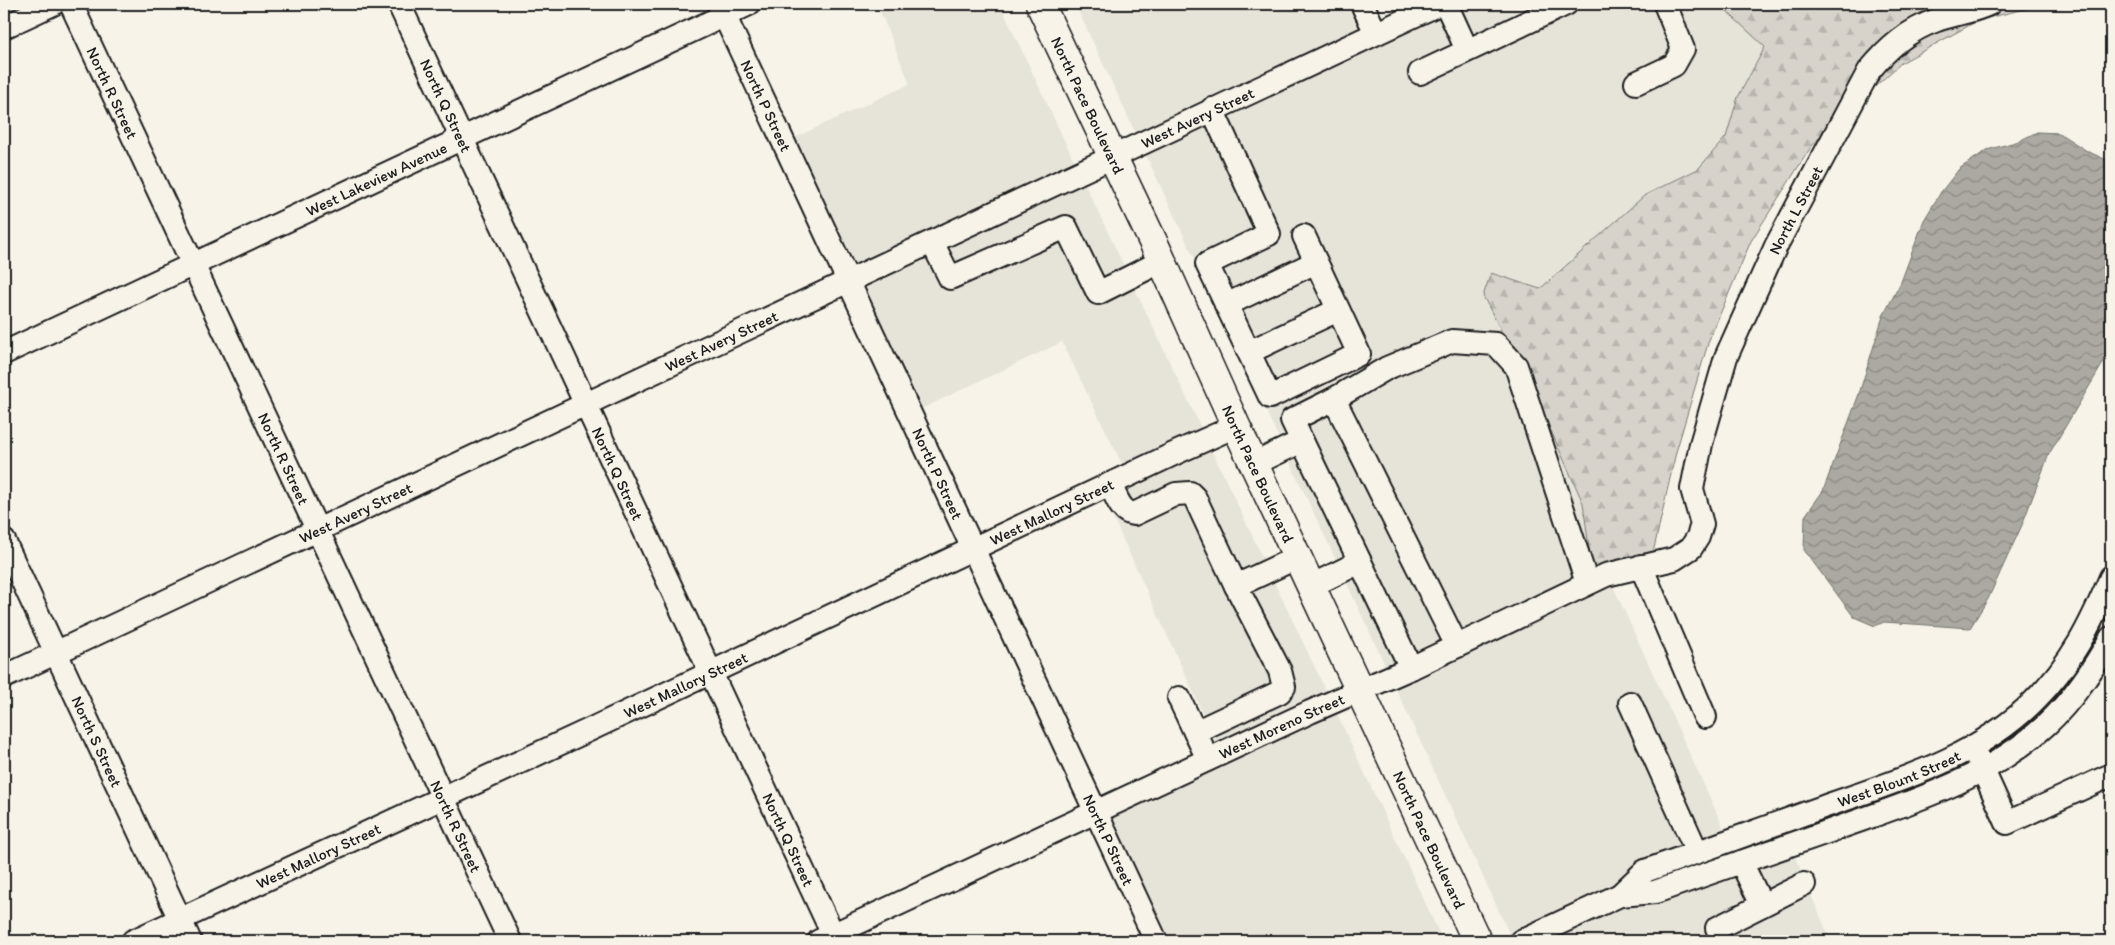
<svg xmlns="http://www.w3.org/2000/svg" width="2115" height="945" font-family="Itim,sans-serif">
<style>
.built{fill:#e6e3d9}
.forest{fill:url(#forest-firs);stroke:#7a7874}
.water{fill:url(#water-waves);stroke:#72716c}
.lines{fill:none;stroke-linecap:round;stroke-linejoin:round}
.minor-casing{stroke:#1c1c1c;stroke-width:26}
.major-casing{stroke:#1c1c1c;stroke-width:31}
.minor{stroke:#f7f3e8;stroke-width:22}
.major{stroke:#f7f3e8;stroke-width:28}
.labels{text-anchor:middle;stroke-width:5;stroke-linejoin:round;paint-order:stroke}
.street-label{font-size:16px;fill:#1c1c1c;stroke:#f7f3e8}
</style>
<defs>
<pattern id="forest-firs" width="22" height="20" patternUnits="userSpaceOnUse" patternTransform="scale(1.25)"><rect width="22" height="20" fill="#d7d3cb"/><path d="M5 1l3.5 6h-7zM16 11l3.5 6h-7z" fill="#b8b5ae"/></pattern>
<pattern id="water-waves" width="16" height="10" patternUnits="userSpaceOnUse" patternTransform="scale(1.25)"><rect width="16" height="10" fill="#aca9a2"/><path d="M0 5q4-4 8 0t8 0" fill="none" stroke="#8b8983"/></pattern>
</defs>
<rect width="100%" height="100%" fill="#f7f3e8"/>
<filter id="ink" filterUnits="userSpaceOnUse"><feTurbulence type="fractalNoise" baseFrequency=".02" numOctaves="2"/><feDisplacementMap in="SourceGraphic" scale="10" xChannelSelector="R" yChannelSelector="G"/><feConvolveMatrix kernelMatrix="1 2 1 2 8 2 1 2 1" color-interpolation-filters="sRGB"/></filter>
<g filter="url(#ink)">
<path class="built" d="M877,4H1000L1075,163L852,267L792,139L910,84Z
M1075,4H1352L1364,27L1136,134Z
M1465,4H1719L1765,46L1738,97L1726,137L1698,169L1645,195L1540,289L1491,273L1536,397L1583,503L1592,570L1386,667L1145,153Z
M1084,182L1202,430L1123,466L1062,342L919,410L861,286Z
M1211,449L1327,693L1217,744L1104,498Z
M1612,584L1725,831L1510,935L1395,687Z
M1336,712L1443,941H1166L1108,818Z
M1794,855L1831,941H1546L1618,907L1620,909L1625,905Z"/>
<path class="forest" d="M1719,4H1954C1918,19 1882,31 1860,66C1843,92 1834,125 1811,147L1751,241L1709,340L1676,452L1653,553L1602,565L1592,570L1583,503L1536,397L1483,296L1491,273L1540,289L1645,195L1698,169L1726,137L1738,97L1765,47Z
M2003,4H2046L1979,20L1901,63L1868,93C1882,67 1904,44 1932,33C1954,24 1989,24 2003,4Z"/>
<path class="water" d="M2037,132L2059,133L2087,151L2111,162V343L2102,365L2049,454L2022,525L1988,599L1970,628L1884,622L1875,626L1854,617L1804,550L1805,516L1823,491L1859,394L1883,316L1901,282L1924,220L1941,192L1959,169L1987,150L2019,141Z"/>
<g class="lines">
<g class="minor-casing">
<g id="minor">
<path id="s1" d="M71,4L510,941"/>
<path id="s2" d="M399,4L836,941"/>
<path id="s3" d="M719,4L1156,941"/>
<path d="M1362,4L1376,33"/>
<path d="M1446,4L1467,50"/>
<path d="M4,27L53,4"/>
<path d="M1420,73L1566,4"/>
<path d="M1636,83L1674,65L1683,49L1665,4"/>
<path d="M1212,109L1269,234L1207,264L1270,397L1359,354L1304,236"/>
<path d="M932,242L950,278L1066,227L1098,293L1162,261"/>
<path d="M1226,305L1316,262"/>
<path d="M1249,352L1338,310"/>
<path id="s4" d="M4,353L749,4"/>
<path d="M1334,399L1387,368L1452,341L1496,344L1516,366L1587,583"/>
<path d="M1302,441L1292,420L1334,399L1457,646"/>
<path d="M1254,464L1302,441L1411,668"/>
<path d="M1110,484C1116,495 1120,513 1134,514L1176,494L1190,493L1195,498L1236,586L1298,557"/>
<path id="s5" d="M4,541L190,941"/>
<path d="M1641,566L1705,717"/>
<path d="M1311,586L1360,562"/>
<path id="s6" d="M4,677L1439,4"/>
<path d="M1179,698L1195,732"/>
<path d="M1630,703L1697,852"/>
<path d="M1977,757L2007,823L2111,775"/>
<path d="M1208,759L1195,732L1280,692L1284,687L1280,671L1236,586"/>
<path d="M1741,862L1762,905"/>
<path d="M1620,895L1655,892C1714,872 1772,851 1830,831C1905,804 1986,781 2046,725C2073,700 2093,669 2111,638"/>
<path d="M1717,928L1804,884"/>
<path id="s7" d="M133,941L587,731L1180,451L1236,426"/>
<path id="s8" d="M819,941L1310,712L1411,668L1606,575L1674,559L1691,548L1698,537L1702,524L1692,489L1701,444L1726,357L1776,246L1869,71C1888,48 1908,30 1937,20C1953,14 1973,12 1989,4"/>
<path id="s9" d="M1521,941L1620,895L1645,871C1704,850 1764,828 1823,807C1897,781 1977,758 2034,701C2072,663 2090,626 2111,577"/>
</g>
</g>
<g class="major-casing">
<g id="major">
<path id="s10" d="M1040,4L1156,248L1236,426L1477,941"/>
</g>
</g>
<use href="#minor" class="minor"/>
<use href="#major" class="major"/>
</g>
</g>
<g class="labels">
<g class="street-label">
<text dy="6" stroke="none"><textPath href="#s1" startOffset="98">North R Street</textPath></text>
<text dy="6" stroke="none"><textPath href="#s2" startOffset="112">North Q Street</textPath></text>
<text dy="6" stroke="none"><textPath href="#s3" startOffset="112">North P Street</textPath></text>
<text dy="6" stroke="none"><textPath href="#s10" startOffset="112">North Pace Boulevard</textPath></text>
<text dy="6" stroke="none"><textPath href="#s6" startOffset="1318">West Avery Street</textPath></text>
<text dy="6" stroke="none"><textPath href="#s4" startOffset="411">West Lakeview Avenue</textPath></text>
<text dy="6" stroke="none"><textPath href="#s8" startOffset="1320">North L Street</textPath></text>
<text dy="6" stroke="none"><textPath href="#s6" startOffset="792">West Avery Street</textPath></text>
<text dy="6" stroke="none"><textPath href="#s1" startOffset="502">North R Street</textPath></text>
<text dy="6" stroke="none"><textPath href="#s2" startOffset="518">North Q Street</textPath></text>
<text dy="6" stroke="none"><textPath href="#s3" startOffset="518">North P Street</textPath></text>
<text dy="6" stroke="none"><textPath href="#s10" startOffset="518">North Pace Boulevard</textPath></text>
<text dy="6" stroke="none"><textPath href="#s7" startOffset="1014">West Mallory Street</textPath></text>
<text dy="6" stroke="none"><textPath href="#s6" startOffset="388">West Avery Street</textPath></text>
<text dy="6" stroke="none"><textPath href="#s7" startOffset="609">West Mallory Street</textPath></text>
<text dy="6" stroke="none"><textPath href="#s8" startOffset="510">West Moreno Street</textPath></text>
<text dy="6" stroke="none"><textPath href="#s5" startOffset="221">North S Street</textPath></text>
<text dy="6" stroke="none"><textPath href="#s9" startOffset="414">West Blount Street</textPath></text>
<text dy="6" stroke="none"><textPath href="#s1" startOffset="908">North R Street</textPath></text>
<text dy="6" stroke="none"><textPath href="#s2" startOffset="922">North Q Street</textPath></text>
<text dy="6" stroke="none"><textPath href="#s3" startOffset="922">North P Street</textPath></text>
<text dy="6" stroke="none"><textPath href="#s10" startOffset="922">North Pace Boulevard</textPath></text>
<text dy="6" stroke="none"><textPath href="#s7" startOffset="204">West Mallory Street</textPath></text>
</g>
</g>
<rect width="2115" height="945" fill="none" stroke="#f7f3e8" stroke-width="20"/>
<rect x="10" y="10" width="2095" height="925" fill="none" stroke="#1c1c1c" stroke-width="2" filter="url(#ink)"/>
</svg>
